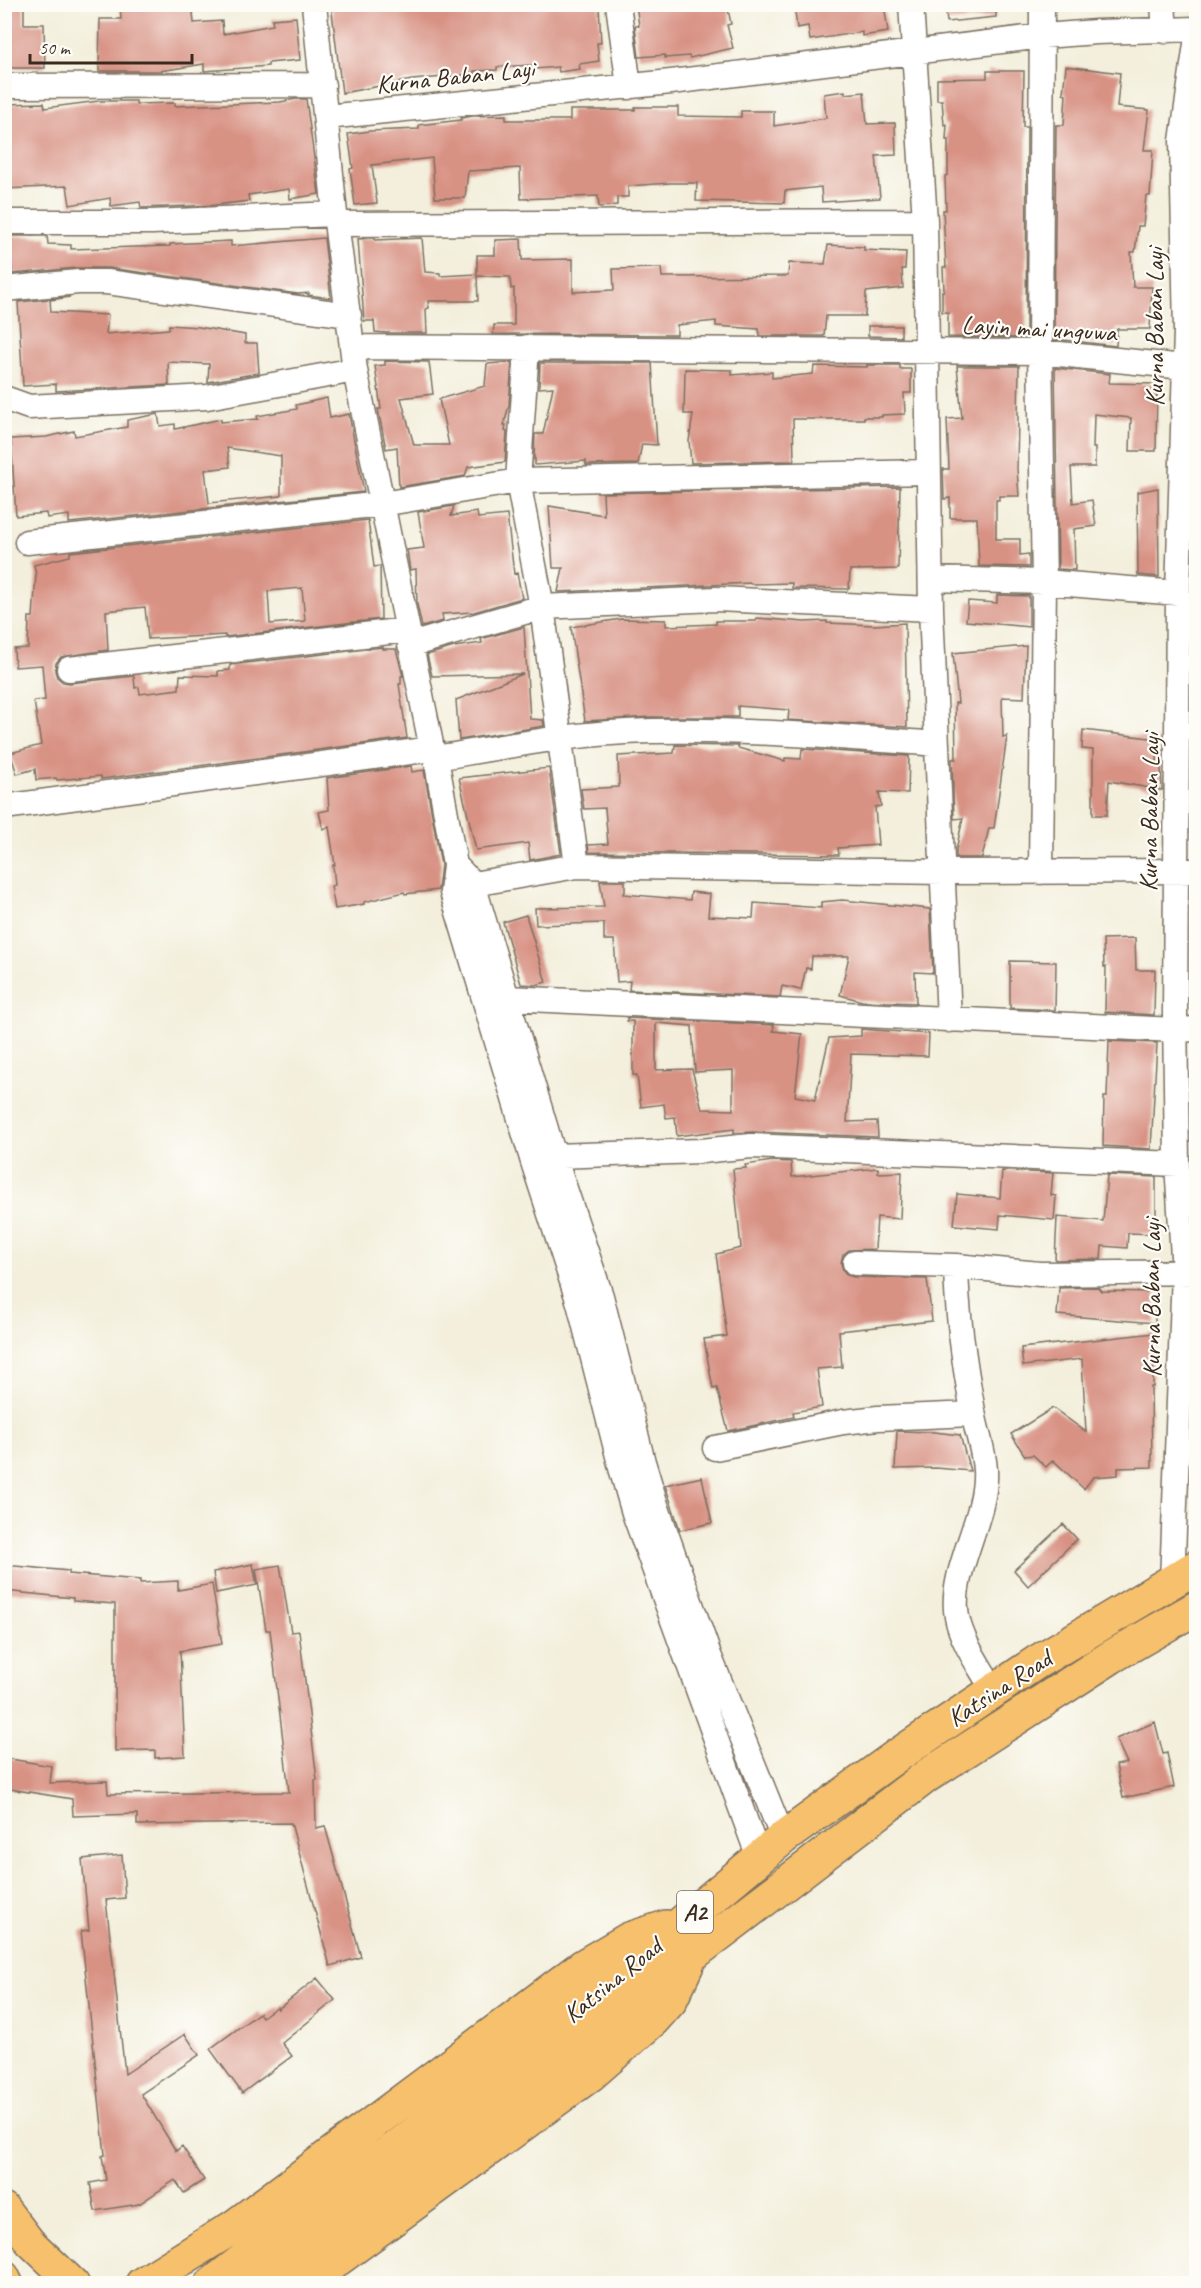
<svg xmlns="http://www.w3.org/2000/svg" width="1201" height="2288" font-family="Caveat,sans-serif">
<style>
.building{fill:#d89284;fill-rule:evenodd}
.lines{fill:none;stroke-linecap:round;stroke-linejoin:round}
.minor-casing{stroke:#7b6f60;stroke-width:27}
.major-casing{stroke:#7b6f60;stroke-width:33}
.highway-casing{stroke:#7b6f60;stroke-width:36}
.minor{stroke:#fff;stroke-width:24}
.major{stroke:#f7c06c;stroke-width:30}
.highway{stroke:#f7c06c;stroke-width:33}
.labels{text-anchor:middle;stroke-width:4.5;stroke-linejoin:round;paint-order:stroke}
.shield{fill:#fdfcf7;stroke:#75695f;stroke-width:1.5}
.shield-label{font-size:24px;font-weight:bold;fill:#3b2a1e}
.street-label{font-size:26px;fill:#3b2a1e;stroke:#fdfcf7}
</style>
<rect width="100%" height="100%" fill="#fdfcf7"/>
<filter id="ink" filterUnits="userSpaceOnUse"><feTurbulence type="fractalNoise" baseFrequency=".0167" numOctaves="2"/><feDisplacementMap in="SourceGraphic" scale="12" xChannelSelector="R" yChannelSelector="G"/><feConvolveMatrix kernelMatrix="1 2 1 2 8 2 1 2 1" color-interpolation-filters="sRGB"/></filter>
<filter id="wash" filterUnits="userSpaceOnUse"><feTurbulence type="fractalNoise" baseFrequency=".008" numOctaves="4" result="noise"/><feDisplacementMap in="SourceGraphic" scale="24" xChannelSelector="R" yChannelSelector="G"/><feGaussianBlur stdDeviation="1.35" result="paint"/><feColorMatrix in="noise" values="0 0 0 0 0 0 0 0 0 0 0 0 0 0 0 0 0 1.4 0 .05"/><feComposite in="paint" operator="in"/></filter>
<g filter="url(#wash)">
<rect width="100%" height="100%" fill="#f3efdc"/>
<g id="blocks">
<path class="building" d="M4,4H24V24H44L45,68H4Z
M135,4H192L194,23L222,21L223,34L273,25L272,19L296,17L300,60L268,63V66L204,71V64L160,71H99L100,19H121L120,6Z
M331,4H599L601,43H597L599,61L579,64L580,69L559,72L558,67L535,69L533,65L497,67V70L474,71V74L412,80L342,93Z
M636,4H727L731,24L727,25L733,48L690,58L689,56L665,58V55L639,57L635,26H639Z
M794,4H884L888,32L862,36V32L810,40L808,26L797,28Z
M945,4H996V17L947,22Z
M1066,66L1120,73L1117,107L1149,110L1144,150H1153L1150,196H1146L1143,226H1138L1135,252H1131L1133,287H1152L1150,329H1117L1116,346L1055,339L1054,337L1056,125H1064L1066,94L1063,93Z
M987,71H1024L1023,127H1027L1026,335H1022L1021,338L948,337V312H942V291H944L943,267H946L943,210H946L945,176L948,175V140H946L947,124L944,125L942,100H937V79L987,78Z
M845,91V94L864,92L867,124L895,123L896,155L876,156L880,198L822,202L821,187L785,191L784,203L696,201L697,183H670L628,186V197H617V205L599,207L598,196L521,199L520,168L468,171L465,198H435L432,158L372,165L377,203L355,205L350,169L353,168L348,134L370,131L419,129V125L461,120V118L473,116L506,115V120H570V110H635V107H678V116L741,117V111H774V126L826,118L824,94Z
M296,99H306L319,194L290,199L289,189L248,195L249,201L215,205L141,208L140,202L111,206L110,198L70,205L67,186L4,189V104L44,103L45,108L99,101H136V104L175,103V106L280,102Z
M4,236H47L48,244L71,245V249L170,246V244L231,241V246L324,238L331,298L308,295L309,293L298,294L109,268H77L12,274L11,254H4Z
M375,238V240L422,238L425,272L440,273V276L477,274V255H495V240L521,239L522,260L573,259V292L614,290L613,269L661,268L662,277L788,276L789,263L825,264L828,245L864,247V250L906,252L905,269H902L903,288L866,292L865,316H826L824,336H760L759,329L716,326V321L677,325V335L493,334L494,325H514V288L511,289L510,277L477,276L478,301H428L429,308L426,309L427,333H386L375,332L374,321H364L358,239Z
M70,297L50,300L51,312L108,315L106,334L169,329V325L199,327L245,335V343H257L259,373L208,382L209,364L168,362L169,385L56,391V384L23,386L18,302Z
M868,326H901V337L868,336Z
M385,361L429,362L433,394L401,398L414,445H449L439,399L485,386L487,364L512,362L509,405L504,425H506L505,431L507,432L505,462L468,467L465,476L399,487L397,447L386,449L378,409H381L375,366L385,365Z
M540,363H652L657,445L642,444L638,464L586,465V461L535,465V459H534L535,434H543L553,387L539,388Z
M867,365H900V369H911V393H904L905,414L882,415V417H864V419H793L794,461L691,463L689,441L693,414H684L685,369L732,370V375L772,372V378L813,374L814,366L867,367Z
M957,366H1019L1017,469L1019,496H999V500H996V539H1020V555L1029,554V567L979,566L977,518H950V498L944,499L943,469H949L947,419L962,418Z
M1055,368L1110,374L1109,383L1157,384L1156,451H1130L1131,418L1094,414L1093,448H1095V467H1071L1073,503L1092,500L1096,526L1074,529L1075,570L1058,569Z
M327,398L330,418L349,414L364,492L69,523V515L47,518L46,513L16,516L11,439L46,437L74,431L75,436L127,427V420L158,414L160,426L175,424V429L221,419V422L258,419L257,416L297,409L296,405ZM227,448L281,456V496L209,503L205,470L230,467Z
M900,487L898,569L850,570L849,589L792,588V583L751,584V583L558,592L563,568H553L549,506L604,515L603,493Z
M1158,488L1159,577L1138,575L1137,492Z
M454,506L451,516L477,512L478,518L507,515L514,574L517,573L522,598L474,612L442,614L443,621L422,627L417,604L416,569L410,570L407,550L424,548L418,512Z
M368,520L374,567L380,566L381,619L225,637V635L148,639L145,607L106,611L108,650L61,657L56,663L55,671L57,677L63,682L70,683L134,676L135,688L139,687L140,694L179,689L180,675L218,676V671L230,670V665L383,647V649H396L403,676H401V684H399L407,738L101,779V776L57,780L56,778L36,780L35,769L17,774L10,753L41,745L34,701L45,700L42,665L15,667L14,649L28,648L29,617H33L36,575L34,565L70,556V552ZM302,588L305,621L270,624L268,591Z
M997,595L1029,596V627L966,621L968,601L997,603Z
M757,618L804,622L827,621V623L875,625L905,623L907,727L788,720L789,710L738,706V717H652L585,721L571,627L621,619L666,620V626L716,624V621H756Z
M524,627L530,719L543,720L544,726L459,740L456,700L523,674L432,676L427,655L454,647L482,643L481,639Z
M1026,646L1024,698L1002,697L1003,737L1007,736L994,828H989L982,858H956V850L963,818L954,819L952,759H956L955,703H958L953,653Z
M1083,730L1158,739L1157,765L1161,766L1162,790L1109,781L1107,815H1093V750L1082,749Z
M675,745L738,746V748L785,761V758L801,759L802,749L909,756L908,793L879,792L881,806L875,807L878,845L838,848L839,855L589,852L588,845L608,844L605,808L584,809L581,789L619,787L618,756L674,753Z
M411,766L412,772L424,770L441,865L438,890L405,894L404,892L364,902V904L335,909L331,886L335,885L333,865H335L329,827L323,829L319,812L329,810L327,778Z
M549,768L561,854L530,860L528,843L476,850L459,778Z
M600,881H625V892L623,894L690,900L691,892L710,894L708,916L753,918L754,903L821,908V902L842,900L930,909L933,973L915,972L916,1003L862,1001L840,995L849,956H812L811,969L806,968L801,990L782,986L780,997L629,990L630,981L617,982L614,940H604V923L536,925L535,908L604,907Z
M526,915L546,982L536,985L521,984L503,922Z
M1135,938L1136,970H1155L1154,1015L1105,1012L1106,967H1104L1103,939Z
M1010,961L1056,962L1055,1010L1010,1008Z
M627,1018L774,1025L773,1031L802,1034L795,1096L815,1100L829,1038L861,1036V1029L929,1034L928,1056L851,1054L847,1122L877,1121L878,1137L752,1132L736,1133H734V1129L677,1136L675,1117L666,1118L664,1104L641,1107L637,1075H633V1021H627ZM656,1023L692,1026L695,1072L733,1070V1110L702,1109L692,1069L656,1070Z
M1109,1041L1157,1043L1151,1149L1103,1146L1104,1097H1107Z
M773,1161L791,1162L792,1177L878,1168V1173L902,1172L900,1219L877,1217L875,1249L849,1250L843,1255L841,1263L843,1270L847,1275L854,1277L927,1279L932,1321L839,1331L842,1367L817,1369L822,1407L793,1412L794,1417L728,1431L717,1388L713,1389L704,1339L727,1336L716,1254L741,1248L733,1169L746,1168L745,1165Z
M1002,1171L1053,1173L1051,1195L1056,1196L1054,1220L1000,1215L999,1229L954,1225L957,1194L1000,1198Z
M1107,1175L1156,1177V1234L1128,1233L1127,1248L1102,1246L1101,1259L1055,1260L1057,1217L1103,1221Z
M1098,1287L1101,1291L1155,1292V1323L1057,1315L1059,1288Z
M1154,1333L1153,1387H1151L1152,1467L1118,1468V1475L1093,1477L1084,1489L1053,1460L1046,1467L1033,1455L1025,1456L1011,1434L1053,1408L1086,1432L1082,1359L1023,1366L1021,1348Z
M897,1431L934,1432L960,1435L970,1471L936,1468L895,1469Z
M702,1477L712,1523L680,1530L665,1485Z
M1063,1524L1077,1539L1028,1586L1014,1570Z
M253,1564L257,1585L216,1593L213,1572Z
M4,1565L69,1571V1574L140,1580V1583L178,1581V1590L212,1584L222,1644L180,1651L185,1756L155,1758V1750L115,1751V1604L73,1601V1598L4,1591Z
M280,1565L291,1632L299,1631L317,1780H315L316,1828L325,1826L361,1957L330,1966L291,1823L137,1825V1814L73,1816L72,1799L4,1788V1758L52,1766L50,1783L107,1781L108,1794L289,1792L270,1630H266L256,1569Z
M1155,1722L1163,1754L1167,1753L1174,1787L1123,1798L1116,1765L1127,1763L1116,1739Z
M122,1855L125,1898L106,1900L125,2074L185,2034L199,2055L141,2094L176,2151L182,2146L204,2180L184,2193L175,2180L139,2204L95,2211L90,2183L106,2180L102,2156L105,2155L81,1931L89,1930L82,1859Z
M317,1978L335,2000L282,2043L292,2056L242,2093L210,2049L259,2013L262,2017L277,2007L278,2009Z"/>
</g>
</g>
<g filter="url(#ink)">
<use href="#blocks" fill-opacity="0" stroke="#7b6f60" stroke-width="1.5"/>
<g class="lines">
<g class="minor-casing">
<path id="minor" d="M314,4L335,214L355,370L432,749L436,758L455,865L452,892L533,1162L579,1303L621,1468L634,1513L759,1858
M618,4L629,87
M911,4L925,221L931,609L949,1020
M1163,4L1165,31
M4,86L323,85
M326,117L671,82L1043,36L1096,32L1196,29
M4,222H152L335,214
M338,224L925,221
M4,289L78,282H107L349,315
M352,347L1040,352L1184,367
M527,347L518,481L542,607L577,866
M4,398L29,407L207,397L355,370
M27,542L382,504L518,481L928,472
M931,579L1044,582L1178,593
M410,645L542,607L716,599L931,609
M69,669L407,630
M436,758C507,746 579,732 652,731C747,729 842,737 937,744
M4,807L432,749
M455,865L473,884L554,1156L601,1296L643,1462L656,1505L709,1655L783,1838
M1041,872L1044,582L1040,352L1042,4
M473,884L577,866L943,872L1196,871
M508,998L1175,1030L1196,1029
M554,1156L701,1151L751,1146L1177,1164
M855,1263L956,1266L1040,1274L1196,1272
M956,1266C957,1315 964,1363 973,1411C976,1431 984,1450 985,1470C988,1517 948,1573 957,1617C962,1643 981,1668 993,1690
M715,1448L843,1422L878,1418L973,1414
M1172,1581L1184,1272L1177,1164L1175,1011L1178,593L1186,331L1182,141L1196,44"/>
</g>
<g class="major-casing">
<path id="major" d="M4,2208L30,2242L74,2284
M4,2276L8,2284"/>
</g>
<g class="highway-casing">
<path id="highway" d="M142,2284L235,2226L583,1966L629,1939L666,1927
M212,2284L302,2214L394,2149L605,1987L783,1838L895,1757L1037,1662L1196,1567
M259,2284L406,2170L564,2057L692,1955L928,1775L1111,1657L1196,1608
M304,2284L590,2075L653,2020L670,2001L687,1965"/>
</g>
<use href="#minor" class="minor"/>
<use href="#major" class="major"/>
<use href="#highway" class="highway"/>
</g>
</g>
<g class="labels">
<rect class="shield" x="677" y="1891" width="36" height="42" rx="4.5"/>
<g class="shield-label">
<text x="695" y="1920">A2</text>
</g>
<g class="street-label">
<text transform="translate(455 76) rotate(-6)" y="9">Kurna Baban Layi</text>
<text transform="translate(1154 327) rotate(-90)" y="9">Kurna Baban Layi</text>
<text transform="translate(1039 328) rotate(3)" y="9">Layin mai unguwa</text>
<text transform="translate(1149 812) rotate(-89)" y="9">Kurna Baban Layi</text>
<text transform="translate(1151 1298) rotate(-90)" y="9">Kurna Baban Layi</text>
<text transform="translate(999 1688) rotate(-33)" y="9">Katsina Road</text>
<text transform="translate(612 1980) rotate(-39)" y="9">Katsina Road</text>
</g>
</g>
<rect width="1201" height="2288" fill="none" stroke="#fdfcf7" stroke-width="24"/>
<path d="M30 54v9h162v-9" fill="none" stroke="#3b2a1e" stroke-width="3"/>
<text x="39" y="54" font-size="18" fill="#3b2a1e" stroke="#fdfcf7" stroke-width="4.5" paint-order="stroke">50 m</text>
</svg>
